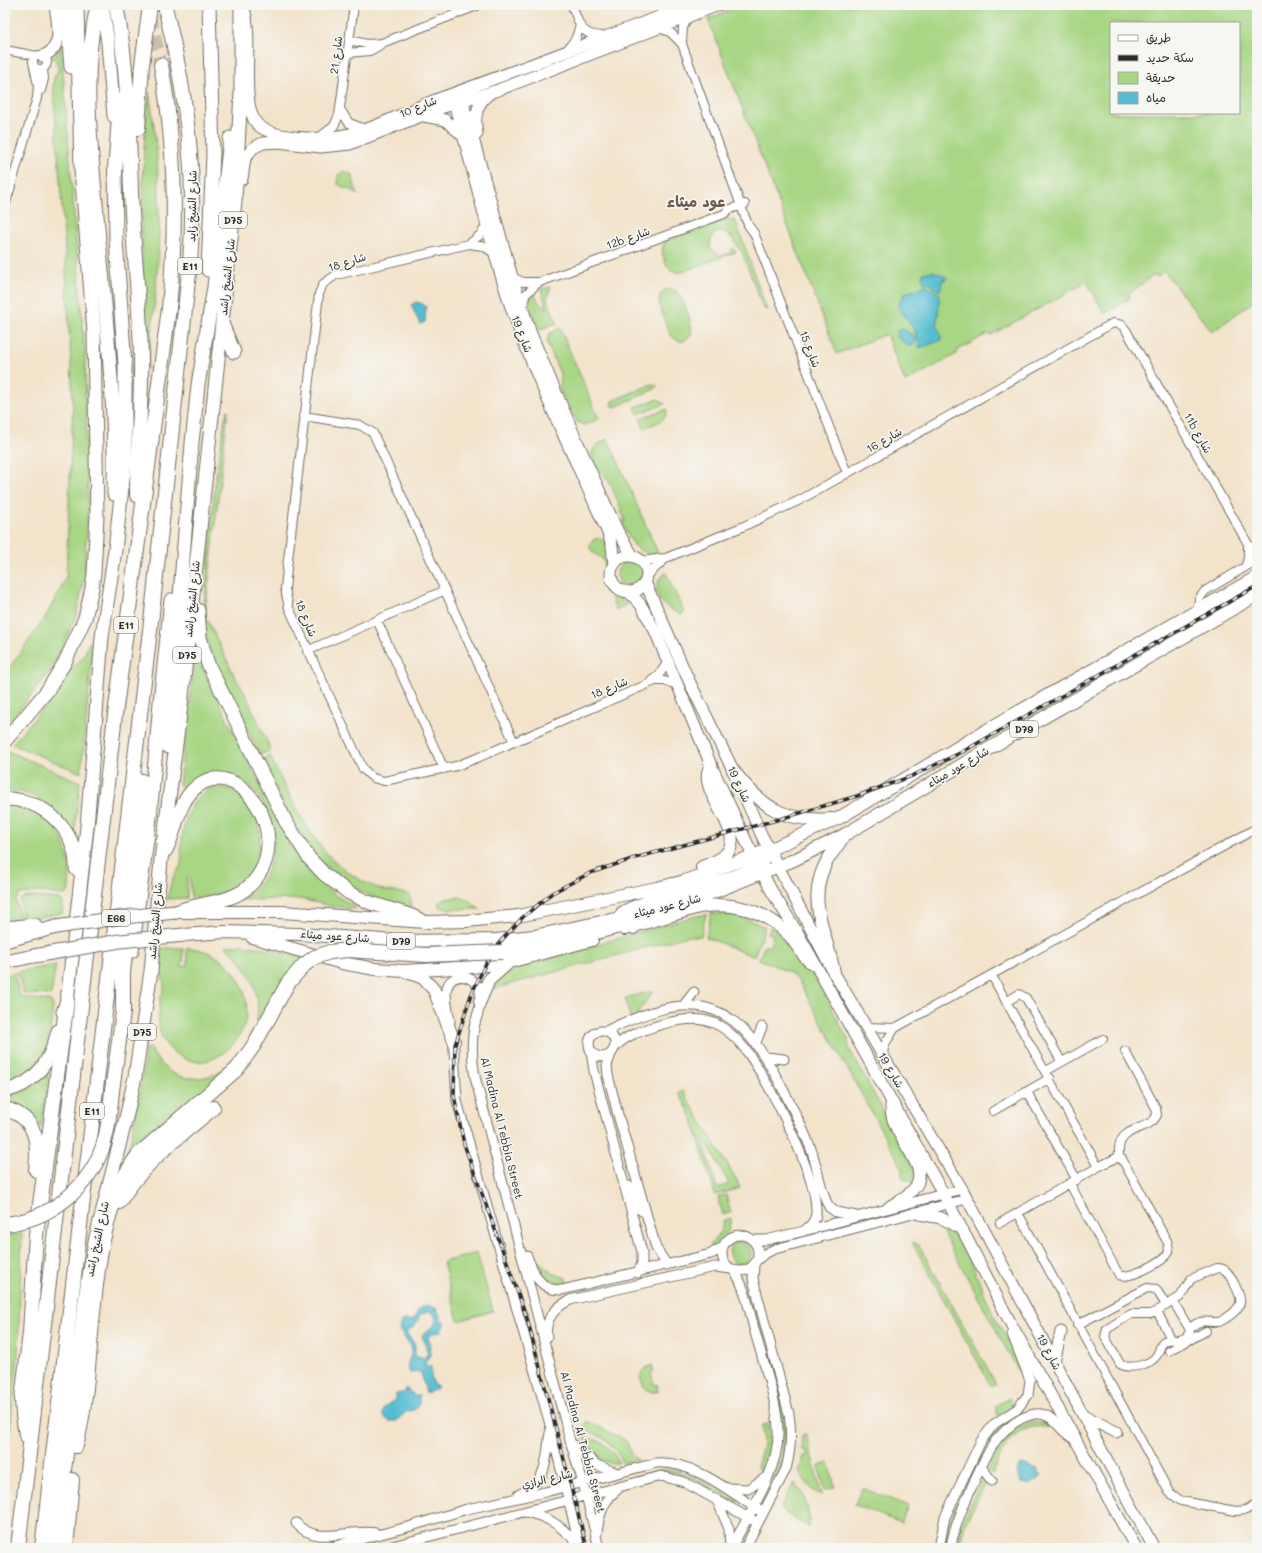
<svg xmlns="http://www.w3.org/2000/svg" width="1262" height="1553" font-family="Mali,'Playpen Sans Arabic',sans-serif">
<style>
.green{fill:#a8d684;stroke:#6a8058;fill-rule:evenodd}
.water{fill:#55bdd2;stroke:#40747e;fill-rule:evenodd}
.lines{fill:none;stroke-linecap:round;stroke-linejoin:round}
.motorway-tunnel{stroke:#cbbeab;stroke-width:14;stroke-dasharray:14 7;stroke-linecap:butt}
.minor-casing{stroke:#716b63;stroke-width:10}
.tertiary-casing{stroke:#716b63;stroke-width:11}
.secondary-casing{stroke:#716b63;stroke-width:13}
.primary-casing{stroke:#716b63;stroke-width:14}
.trunk-casing{stroke:#716b63;stroke-width:15}
.motorway-casing{stroke:#716b63;stroke-width:16}
.minor{stroke:#fff;stroke-width:8}
.tertiary{stroke:#fff;stroke-width:9}
.secondary{stroke:#fff;stroke-width:11}
.primary{stroke:#fff;stroke-width:12}
.trunk{stroke:#fff;stroke-width:13}
.motorway{stroke:#fff;stroke-width:14}
.rail-casing{stroke:#2b2b2b;stroke-width:3.5}
.rail{stroke:#f6f6f2;stroke-width:2;stroke-dasharray:6;stroke-linecap:butt}
.trunk-bridge-casing{stroke:#716b63;stroke-width:15;stroke-linecap:butt}
.motorway-bridge-casing{stroke:#716b63;stroke-width:16;stroke-linecap:butt}
.trunk-bridge{stroke:#fff;stroke-width:13}
.motorway-bridge{stroke:#fff;stroke-width:14}
.labels{text-anchor:middle;stroke-width:3.5;stroke-linejoin:round;paint-order:stroke}
.shield{fill:#f6f6f2;stroke:#686867;stroke-width:1}
.shield-label{font-size:10px;font-weight:bold;fill:#2b2b2b}
.street-label{font-size:11px;fill:#2b2b2b;stroke:#f6f6f2}
.district-label{font-size:15px;font-weight:bold;fill:#6c5b4f;stroke:#f6f6f2}
</style>
<rect width="100%" height="100%" fill="#f6f6f2"/>
<filter id="ink" filterUnits="userSpaceOnUse"><feTurbulence type="fractalNoise" baseFrequency=".025" numOctaves="2"/><feDisplacementMap in="SourceGraphic" scale="8" xChannelSelector="R" yChannelSelector="G"/><feConvolveMatrix kernelMatrix="1 2 1 2 8 2 1 2 1" color-interpolation-filters="sRGB"/></filter>
<filter id="wash" filterUnits="userSpaceOnUse"><feTurbulence type="fractalNoise" baseFrequency=".012" numOctaves="4" result="noise"/><feDisplacementMap in="SourceGraphic" scale="16" xChannelSelector="R" yChannelSelector="G"/><feGaussianBlur stdDeviation="0.9" result="paint"/><feColorMatrix in="noise" values="0 0 0 0 0 0 0 0 0 0 0 0 0 0 0 0 0 1.4 0 .05"/><feComposite in="paint" operator="in"/></filter>
<g filter="url(#wash)">
<rect width="100%" height="100%" fill="#f3e3cb"/>
<path class="green" d="M744,5H1257V299L1212,332L1164,271L1157,277L1155,274L1128,294L1130,298L1105,314L1087,282L991,335L987,334L958,350L957,354L905,382L886,334L837,354L708,19ZM1111,23H1239V113H1111Z
M61,45L85,356L88,506L84,577L77,614L62,647L47,675L5,728V674L45,618L66,578L73,402L64,235L53,85L54,78L58,70L56,60L51,57L56,54Z
M149,92C165,187 160,274 147,369C142,277 138,184 149,92Z
M344,171L351,174L358,195C352,188 345,189 338,184V175Z
M728,218L736,222L767,310L763,308L742,252L728,233C716,228 707,238 711,250L721,256L729,253L733,248L736,252L681,272C668,274 664,260 662,250L665,241Z
M551,287L547,299L557,323L539,330L528,305L530,298L534,293L539,303L547,309L541,289Z
M670,289C674,290 677,291 679,294C684,301 694,327 691,335L684,341C681,341 678,341 675,339C670,336 668,328 666,323C662,312 651,292 670,289Z
M560,328L599,419L585,425L577,422L560,390L561,376L547,343L549,334Z
M652,384L657,386L655,389L615,407L611,405L612,401Z
M658,399L665,404L638,414L635,407Z
M667,409C668,421 653,424 644,428L640,418Z
M228,410L205,615L236,679L243,689L271,750L260,755C239,714 208,665 203,619L215,482L225,418Z
M608,439L658,553C637,557 630,540 623,524L625,520C620,508 616,494 609,482C604,474 588,462 593,450C595,444 603,442 608,439Z
M599,538L607,543L610,568L608,582L617,597L628,604L616,610L604,579L605,565L603,559L592,552L589,545L593,540Z
M617 574a13 13 0 1 1 26 0a13 13 0 1 1-26 0Z
M666,573L684,612L682,615C670,609 654,602 657,586C658,580 661,576 666,573Z
M89,642L93,645L81,773L12,744L45,706L73,666C83,661 86,652 89,642Z
M198,660L291,847C307,871 327,894 355,906L356,909L331,906L300,899L238,900C245,896 253,892 258,886C300,833 247,739 184,788L179,785L194,662Z
M5,750L80,782L74,837C61,810 36,790 5,791Z
M270,756C297,812 320,869 383,890C392,892 402,892 410,895L412,908C398,909 384,902 372,897C306,866 292,820 262,760Z
M218,787C266,790 274,861 237,886C223,895 207,896 191,898L190,879L187,878V898L167,899C169,892 170,884 173,878C175,874 178,871 180,867C183,860 181,853 181,846C184,822 190,791 218,787Z
M5,805C54,804 76,850 68,893L64,895L38,892L20,894L16,901L21,922H5Z
M33,897L60,899L63,903L62,913L23,921L20,900L22,898Z
M459,897L468,900L480,909H449L440,907L438,904L441,900Z
M711,913L740,916L765,927L754,957L706,937Z
M706,914L701,936H688L493,989L503,976L517,968L680,920Z
M771,926C808,953 826,1000 848,1039L849,1048L915,1170L913,1182L902,1177V1167L798,980L789,972L759,959L764,946H770L773,935L768,933Z
M241,945L264,948L305,958L250,1048L126,1165L143,1075L145,1049L149,1047C154,1055 160,1064 168,1070C173,1075 184,1078 191,1078C206,1079 218,1074 230,1064C271,1032 264,976 225,946Z
M167,948H183V961L181,966H188L186,948C243,949 271,1023 220,1055C209,1062 196,1064 183,1058C172,1053 163,1043 160,1031C158,1023 159,1010 160,1001C161,995 165,991 164,984C164,979 160,975 160,970C159,963 160,956 161,949Z
M56,965L51,995L27,994L23,992L17,972Z
M14,973L20,996L25,998L51,1001L53,1006C49,1043 48,1072 5,1084V975Z
M653,991C652,995 640,1007 637,1015L630,1017L625,998Z
M49,1072L41,1128L26,1108L5,1099V1097C24,1094 36,1086 49,1072Z
M683,1091L736,1179L740,1188L715,1195L692,1117L679,1093ZM705,1140L729,1184L717,1188L703,1141Z
M726,1195L731,1213L723,1215L718,1197Z
M731,1218L729,1230L712,1249L710,1244C717,1239 723,1229 723,1221Z
M943,1221L959,1234L993,1314L1022,1367L1026,1385L942,1231Z
M22,1234L18,1354L5,1475V1364L8,1264L5,1266V1235Z
M729 1253a11 11 0 1 1 22 0a11 11 0 1 1-22 0Z
M912,1242L919,1245L996,1384L991,1386Z
M477,1253L493,1311L458,1321L443,1262Z
M538,1261L552,1273L566,1278L567,1283C552,1284 542,1276 538,1261Z
M747,1284H749L784,1413C788,1437 787,1459 776,1481L772,1479L782,1455L783,1428Z
M652,1365L654,1371L651,1372L654,1385L657,1384L658,1392H652L645,1389L640,1378L645,1368Z
M1009,1398L1014,1407L998,1416L995,1406Z
M1019,1414L1021,1416L986,1451L951,1525L947,1541L944,1540L949,1521L987,1442L1001,1425Z
M587,1421L627,1441L631,1454L638,1460L623,1463C615,1445 602,1434 583,1430Z
M1035,1422L1047,1425L1049,1422L1054,1426C1046,1428 1039,1426 1033,1427C1009,1433 1001,1454 992,1474L987,1470C998,1449 1009,1425 1035,1422Z
M768,1424L769,1448L760,1472L757,1467L763,1445L762,1425Z
M806,1434L822,1495L813,1491L799,1472L804,1456H806L808,1452L801,1449L802,1435Z
M584,1437C601,1439 612,1448 619,1463C602,1464 589,1454 584,1437Z
M829,1463L835,1487L825,1490L818,1466Z
M663,1469C690,1470 715,1489 738,1501L736,1504C718,1494 685,1470 664,1472C655,1473 645,1477 636,1479L635,1477Z
M984,1474L988,1479L965,1524L961,1538V1548H956L958,1531Z
M794,1482C805,1495 810,1509 809,1527L780,1509Z
M862,1488L908,1506L901,1523L855,1505Z"/>
<path class="water" d="M933,271L947,277L945,281L943,278L940,291L934,288L933,285L925,283L922,279L923,273Z
M926,286L940,294L937,324L942,340L920,348L914,329L897,306L905,293Z
M416,302L423,304L426,307L425,322L420,324L411,305Z
M903,329L915,337L916,341L912,346H908L897,337V331Z
M428,1305L437,1309L442,1321L446,1322L440,1332L439,1331L428,1336L431,1353L425,1363L426,1366H431V1376L434,1386L437,1385V1389L426,1393L421,1372L410,1373L407,1366L412,1351L411,1346L399,1330L401,1322L405,1320L412,1321L420,1308ZM429,1311L435,1315C438,1328 428,1328 422,1335L428,1353L424,1358L417,1357L415,1355V1345L406,1332L415,1326L420,1315Z
M405,1388L414,1395H419V1406L414,1410L407,1411L397,1421H389L383,1416C382,1405 388,1406 395,1399L396,1394L406,1392Z
M1025,1465L1038,1469L1042,1476L1029,1485L1021,1482L1017,1472L1019,1466Z"/>
</g>
<g filter="url(#ink)">
<g class="lines">
<path class="motorway-tunnel" d="M149,15L161,65"/>
<g class="minor-casing">
<path id="minor" d="M572,5C579,24 580,36 604,36
M689,16L683,27L682,44L748,225L754,233L847,473
M659,28L670,32L682,44
M349,40L367,44L382,43L479,5
M5,50L37,56
M567,50L576,38L580,25
M348,53L370,51L380,45
M33 62a7 7 0 1 1 14 0a7 7 0 1 1-14 0Z
M41,90L44,79L43,69
M340,109L349,123L365,129
M320,137L334,126L339,115L354,5
M5,206L37,98L38,85L34,67
M487,225L480,235L469,244L336,275L323,284L319,294L287,568L285,589L289,608L363,769L373,778L384,781L456,766L477,758L655,681H664L678,685
M469,244L483,246L494,253
M512,277L523,282H540L724,214L728,210L745,204
M522,305L526,294L539,282
M304,416L360,425L373,433L514,742
M641,561L665,558
M1246,566L1248,557V544
M647,576L666,558L742,527L800,500L1113,323L1122,325L1126,330L1248,544L1257,551
M1197,612L1199,599L1205,591L1257,560
M377,620L444,769
M307,651L445,590
M651,681L659,675L669,660
M992,976L1098,1167L1000,1223
M1006,1002L1019,994L1026,998L1061,1061
M866,1027L895,1028
M882,1055L886,1042L895,1028L1257,828
M1046,1071L1103,1039
M1027,1092L1077,1180
M993,1111L1050,1078
M1119,1157C1119,1152 1118,1146 1121,1141C1127,1127 1151,1129 1157,1115L1156,1108L1125,1051
M1070,1184L1119,1275C1128,1280 1164,1262 1169,1252L1168,1243L1122,1159L1116,1158L1098,1167
M1018,1213L1169,1492L1181,1501L1236,1511L1246,1510L1257,1503
M1217,1268C1221,1268 1224,1269 1226,1271C1231,1275 1242,1297 1240,1303C1238,1311 1226,1319 1219,1322C1209,1323 1200,1318 1192,1327C1189,1330 1190,1335 1185,1338C1178,1342 1172,1338 1164,1341C1160,1345 1160,1350 1157,1355C1151,1365 1129,1370 1120,1364L1105,1337L1107,1329L1131,1314H1150L1157,1311L1180,1297L1191,1279Z
M1173,1301L1190,1330
M1157,1311L1171,1339
M1077,1325L1147,1288L1156,1289L1166,1305
M1169,1351L1206,1331"/>
</g>
<g class="tertiary-casing">
<path id="tertiary" d="M683,1006L694,992
M450,1022C449,1012 444,998 447,988C452,970 477,975 480,992C483,1003 476,1017 474,1028C471,1045 472,1061 475,1077L571,1444L583,1483L599,1548
M589 1044a13 13 0 1 1 26 0a13 13 0 1 1-26 0Z
M606,1031C688,991 732,993 777,1078C789,1101 802,1125 811,1149C818,1168 820,1190 829,1207L836,1212L856,1216
M453,1034L457,1101L551,1428L580,1548
M756,1042L762,1027
M616,1046C627,1035 641,1031 656,1026C676,1020 699,1015 718,1025C729,1031 738,1040 745,1049C767,1077 818,1177 816,1212C816,1221 810,1226 804,1231
M591,1051L594,1071L642,1252V1263L638,1273
M611,1054L607,1065L608,1075L617,1111L656,1248L667,1265
M766,1057L784,1059
M629,1186L639,1209L642,1211L645,1208
M722 1253a18 18 0 1 1 36 0a18 18 0 1 1-36 0Z
M753,1240H766L804,1231L962,1189
M527,1256C534,1274 540,1291 562,1290L711,1254L723,1247
M757,1260L764,1254L775,1249L967,1199
M547,1337C544,1320 555,1307 570,1300L715,1267L731,1269
M572,1444L597,1465L617,1473
M982,1468L992,1481
M728,1488L748,1489L765,1478
M518,1495C549,1481 545,1462 550,1433
M717,1500L729,1529L730,1548
M525,1512C549,1516 562,1527 579,1545
M296,1523C316,1547 350,1528 376,1533
M597,1533C599,1515 603,1501 618,1489
M327,1548L408,1527L467,1509L545,1492L656,1463C694,1460 733,1494 763,1513
M385,1548L661,1476L684,1482L758,1523
M731,1548C749,1514 780,1469 778,1430C777,1400 763,1362 755,1332C750,1315 745,1283 733,1270
M745,1548L786,1469C791,1450 792,1433 789,1414L753,1279L754,1265
M939,1548L945,1517L981,1441L994,1424L1017,1409L1028,1395L1030,1380L1012,1334
M951,1548C952,1527 984,1456 997,1439C1006,1428 1021,1416 1035,1414C1055,1412 1059,1433 1075,1439"/>
</g>
<g class="secondary-casing">
<path id="secondary" d="M244,9C254,39 239,104 257,124C271,139 320,140 339,136C374,131 407,110 441,98C524,68 607,36 691,5
M42,56C65,49 57,23 55,5
M461,96L512,277L531,334L572,430L618,532L633,556
M452,97C474,167 488,240 512,310C539,386 575,459 608,533L612,546L614,565
M424,116L445,120L462,135
M477,134C474,119 476,103 489,94
M242,179L245,158L253,148L263,143L278,142L321,147L350,144L444,107L498,90L718,5
M611 574a18 18 0 1 1 36 0a18 18 0 1 1-36 0Z
M645,582L690,683L733,770L762,836L834,973L962,1189L1154,1548
M626,591L631,594L641,605L655,631L711,765L747,843L771,890L800,937L949,1204L1011,1324L1136,1548
M889,1207C898,1201 910,1195 916,1186C930,1164 889,1135 891,1105
M915,1213L941,1218L961,1228
M1054,1362L1061,1332
M1083,1415L1116,1432"/>
</g>
<g class="primary-casing">
<path id="primary" d="M733,770C761,807 785,823 832,819
M702,867C710,864 720,861 726,854C749,831 694,791 711,765
M181,912H282L426,922L466,921L518,916L657,888L685,881L769,850L839,818L1004,720L1257,577
M622,913C648,894 763,882 769,850
M624,929L699,907C732,901 765,910 789,935C798,945 803,959 815,965
M184,935L225,932L300,934L396,941L495,940L534,936L663,909L699,898L794,860L846,834L985,751L1257,595
M252,937L342,963L375,969L404,971L472,967L509,962L592,940
M407,972L423,978L434,990L454,1041
M834,973C828,936 806,903 825,865C830,854 839,845 845,834
M480,1001L489,980L507,964"/>
</g>
<g class="trunk-casing">
<path id="trunk" d="M66,5L71,67
M97,5C83,71 90,137 96,204C104,301 116,396 114,494
M102,5L108,43L114,116
M208,270L213,154L209,5
M223,326L234,352
M198,610L200,638L208,664L286,822L309,858L324,874L349,893L368,902L412,916L424,922
M5,741L47,691L65,662L85,618L92,588L94,573L97,516L94,332L81,169L77,5
M168,747L192,443L198,385L214,287L230,138
M5,799C44,799 77,830 76,869
M166,850C176,831 177,808 191,792C234,744 303,840 247,888C228,904 199,902 176,912
M5,928L35,925
M5,941L56,927
M132,951L150,818L160,702L171,600
M5,962L34,956
M63,1012L67,1001L87,827L102,637L115,550L125,461V366L116,240L115,163
M5,1091C37,1084 51,1060 58,1031
M88,1282L95,1241L127,1114L135,1077L151,971L161,860L181,706L235,201L241,92V5"/>
</g>
<g class="motorway-casing">
<path id="motorway" d="M116,5C128,67 129,129 131,192C133,247 140,301 141,356C142,402 137,449 137,495
M138,128L142,65L150,5
M115,174L120,101
M502,952L558,942L623,925L633,927
M112,1091L123,1012V972L133,885L142,781
M5,1109C37,1117 39,1143 36,1170
M119,1202C145,1160 177,1139 213,1108
M26,1435L23,1415L22,1399L30,1333L36,1235L67,1001
M76,1446C99,1357 82,1228 139,1154L237,1069
M18,1548L115,715L169,308C177,226 176,146 161,65
M42,1548L152,613L190,263C197,175 187,96 166,11
M54,1548L88,1282
M66,1548L72,1480"/>
</g>
<use href="#minor" class="minor"/>
<use href="#tertiary" class="tertiary"/>
<use href="#secondary" class="secondary"/>
<use href="#primary" class="primary"/>
<use href="#trunk" class="trunk"/>
<use href="#motorway" class="motorway"/>
<g class="rail-casing">
<path id="rail" d="M587,1548L527,1318L464,1144L454,1095L455,1045L471,995L486,963L500,942L522,918L552,893L590,873L635,858L780,819L857,796L912,776L962,752L1257,586"/>
</g>
<use href="#rail" class="rail"/>
<g class="trunk-bridge-casing">
<path id="trunk-bridge" d="M56,927L124,917L176,912
M34,956L120,941L184,935"/>
</g>
<g class="motorway-bridge-casing">
<path id="motorway-bridge" d="M237,1069L254,1045L288,983L304,965L315,957L330,952L347,950L426,955L502,952
M5,1224C50,1220 89,1188 103,1146C109,1128 110,1109 112,1091"/>
</g>
<use href="#trunk-bridge" class="trunk-bridge"/>
<use href="#motorway-bridge" class="motorway-bridge"/>
</g>
</g>
<g class="labels">
<g class="shield">
<rect x="219" y="212" width="28" height="16" rx="3"/>
<rect x="178" y="258" width="24" height="16" rx="3"/>
<rect x="114" y="617" width="24" height="16" rx="3"/>
<rect x="173" y="647" width="28" height="16" rx="3"/>
<rect x="1010" y="721" width="28" height="16" rx="3"/>
<rect x="102" y="910" width="28" height="16" rx="3"/>
<rect x="387" y="933" width="28" height="16" rx="3"/>
<rect x="128" y="1024" width="28" height="16" rx="3"/>
<rect x="80" y="1103" width="24" height="16" rx="3"/>
</g>
<g class="shield-label">
<text x="233" y="224">D75</text>
<text x="190" y="270">E11</text>
<text x="126" y="629">E11</text>
<text x="187" y="659">D75</text>
<text x="1024" y="733">D79</text>
<text x="116" y="922">E66</text>
<text x="401" y="945">D79</text>
<text x="142" y="1036">D75</text>
<text x="92" y="1115">E11</text>
</g>
<g class="street-label">
<text transform="translate(336 55) rotate(-83)" y="4">شارع 21</text>
<text transform="translate(418 107) rotate(-22)" y="4">شارع 10</text>
<text transform="translate(192 206) rotate(-89)" y="4">شارع الشيخ زايد</text>
<text transform="translate(628 238) rotate(-20)" y="4">12b شارع</text>
<text transform="translate(347 262) rotate(-18)" y="4">شارع 18</text>
<text transform="translate(227 277) rotate(-84)" y="4">شارع الشيخ راشد</text>
<text transform="translate(522 334) rotate(69)" y="4">شارع 19</text>
<text transform="translate(810 349) rotate(69)" y="4">شارع 15</text>
<text transform="translate(1198 433) rotate(60)" y="4">11b شارع</text>
<text transform="translate(884 440) rotate(-30)" y="4">شارع 16</text>
<text transform="translate(192 599) rotate(-84)" y="4">شارع الشيخ راشد</text>
<text transform="translate(306 618) rotate(68)" y="4">شارع 18</text>
<text transform="translate(609 688) rotate(-23)" y="4">شارع 18</text>
<text transform="translate(958 767) rotate(-30)" y="4">شارع عود ميثاء</text>
<text transform="translate(739 784) rotate(65)" y="4">شارع 19</text>
<text transform="translate(667 906) rotate(-14)" y="4">شارع عود ميثاء</text>
<text transform="translate(155 921) rotate(-85)" y="4">شارع الشيخ راشد</text>
<text transform="translate(335 936) rotate(4)" y="4">شارع عود ميثاء</text>
<text transform="translate(891 1070) rotate(60)" y="4">شارع 19</text>
<text transform="translate(502 1128) rotate(76)" y="4">Al Madina Al Tebbia Street</text>
<text transform="translate(97 1239) rotate(-78)" y="4">شارع الشيخ راشد</text>
<text transform="translate(1049 1352) rotate(62)" y="4">شارع 19</text>
<text transform="translate(583 1442) rotate(75)" y="4">Al Madina Al Tebbia Street</text>
<text transform="translate(547 1479) rotate(-13)" y="4">شارع الرازي</text>
</g>
<g class="district-label">
<text x="696" y="207">عود ميثاء</text>
</g>
</g>
<rect width="1262" height="1553" fill="none" stroke="#f6f6f2" stroke-width="20"/>
<rect x="1110" y="22" width="130" height="92" fill="#f6f6f2" stroke="#a5a5a2"/>
<rect x="1118" y="35" width="20" height="6" fill="#ffffff" stroke="#a5a5a2"/>
<text x="1146" y="42" font-size="12" fill="#2b2b2b">طريق</text>
<rect x="1118" y="55" width="20" height="6" fill="#2b2b2b" stroke="#a5a5a2"/>
<text x="1146" y="62" font-size="12" fill="#2b2b2b">سكة حديد</text>
<rect x="1118" y="72" width="20" height="12" fill="#a8d684" stroke="#a5a5a2"/>
<text x="1146" y="82" font-size="12" fill="#2b2b2b">حديقة</text>
<rect x="1118" y="92" width="20" height="12" fill="#55bdd2" stroke="#a5a5a2"/>
<text x="1146" y="102" font-size="12" fill="#2b2b2b">مياه</text>
</svg>
